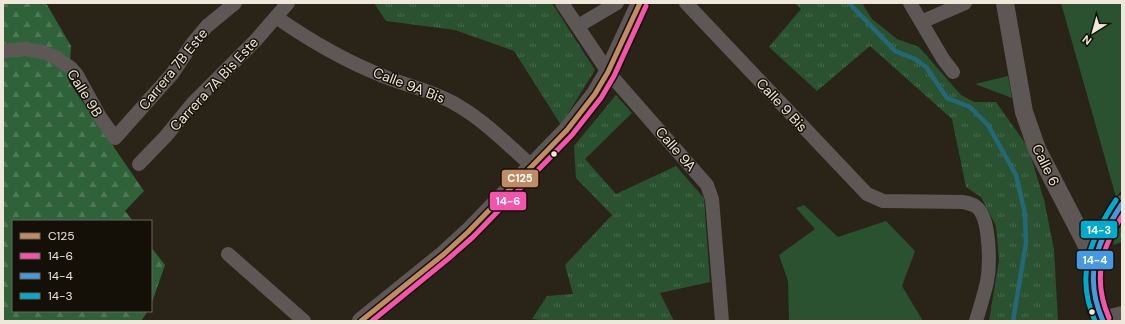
<svg xmlns="http://www.w3.org/2000/svg" width="1125" height="324" font-family="'DM Sans',sans-serif">
<style>
.grass{fill:url(#grass-tufts)}
.forest{fill:url(#forest-firs)}
.park{fill:#2a5230}
.lines{fill:none;stroke-linecap:round;stroke-linejoin:round}
.stream{stroke:#246878;stroke-width:4.5}
.minor{stroke:#5d5856;stroke-width:14}
.tertiary{stroke:#5d5856;stroke-width:18}
.bus-1-casing{stroke:#151007;stroke-width:8}
.bus-2-casing{stroke:#151007;stroke-width:8}
.bus-3-casing{stroke:#151007;stroke-width:8}
.bus-4-casing{stroke:#151007;stroke-width:8}
.bus-1{stroke:#c18c65;stroke-width:5}
.bus-2{stroke:#f653ac;stroke-width:5}
.bus-3{stroke:#4699e1;stroke-width:5}
.bus-4{stroke:#00a9ce;stroke-width:5}
.bus-dot{fill:#efe8da;stroke:#151007;stroke-width:1.5}
.labels{text-anchor:middle;stroke-width:3;stroke-linejoin:round;paint-order:stroke}
.street-label{font-size:14px;fill:#efe8da;stroke:#151007}
.line-badge{stroke:#151007;stroke-width:1.5}
.badge-label{font-size:11px;text-anchor:middle;font-weight:bold;fill:#fff}
</style>
<defs>
<pattern id="grass-tufts" width="24" height="20" patternUnits="userSpaceOnUse"><rect width="24" height="20" fill="#2a5230"/><path d="M3 7l-1-3M5 7V3M7 7l1-3M15 17l-1-3M17 17v-4M19 17l1-3" fill="none" stroke="#496b4d"/></pattern>
<pattern id="forest-firs" width="22" height="20" patternUnits="userSpaceOnUse"><rect width="22" height="20" fill="#306239"/><path d="M5 1l3.5 6h-7zM16 11l3.5 6h-7z" fill="#4e7855"/></pattern>
</defs>
<rect width="100%" height="100%" fill="#292318"/>
<path class="grass" d="M374,3H552L595,70L561,125L514,51L455,30L386,21Z
M795,3H862L872,19L897,39L919,47L961,95L974,102H996L1028,147L1044,200L1054,249L1058,321H989L999,260L996,226L981,197L966,187L952,119L870,46L817,91L769,47L801,9Z
M616,95L632,113L585,159L616,194L676,166L704,198L710,282L660,293L674,321H550L532,319L547,296L573,294L565,265L612,215L576,178L574,146Z
M1122,222V242L1113,245L1117,229Z"/>
<path class="forest" d="M3,3H46L71,46L69,82L144,191L125,211L133,221H13V311H148L141,321H3Z
M151,247L165,265L151,305Z"/>
<path class="park" d="M1061,3H1122V190L1116,197Z
M1008,76L1012,98L975,84Z
M804,205L838,237L886,221L915,251L902,286L923,321H789L788,281L779,255L815,229L796,208Z"/>
<g class="lines">
<path class="stream" d="M849,3L895,51L915,59L926,67L947,98L970,107L988,125L1016,175L1025,214L1026,243L1013,321"/>
<path class="minor" d="M562,3L608,72L707,185L712,199L722,321
M686,3L867,194L883,201L963,202C967,203 972,204 975,206C991,215 990,266 987,282C984,295 980,308 976,321
M910,3L943,59L953,72
M276,17C309,40 345,61 383,76C407,86 434,91 457,105C485,121 508,145 533,167
M921,22L965,3
M578,26L617,3
M3,51L25,49L42,52L55,57L71,68L77,75L100,117L115,138L172,74L192,44L207,26L235,3
M139,164L166,136L193,103L256,40L288,3
M228,254L304,321
M1101,318L1122,313"/>
<path class="tertiary" d="M1005,3L1024,112L1037,149L1085,242L1093,261L1094,293L1097,306L1103,321
M1093,261L1108,225L1122,204
M361,321L444,254L468,232L567,130L595,94L608,72L640,3"/>
<g class="bus-1-casing">
<path id="bus-1" d="M361,321L444,254L468,232L567,130L595,94L608,72L640,3"/>
</g>
<g class="bus-2-casing">
<path id="bus-2" d="M1109,318C1093,281 1100,250 1122,216
M372,321L448,259L473,237L572,135L601,98L614,76L646,6"/>
</g>
<g class="bus-3-casing">
<path id="bus-3" d="M1103,321C1083,276 1096,243 1122,204"/>
</g>
<g class="bus-4-casing">
<path id="bus-4" d="M1095,321C1075,276 1090,239 1116,200"/>
</g>
<use href="#bus-1" class="bus-1"/>
<use href="#bus-2" class="bus-2"/>
<use href="#bus-3" class="bus-3"/>
<use href="#bus-4" class="bus-4"/>
</g>
<g class="bus-dot">
<circle cx="554" cy="154" r="3.5"/>
<circle cx="1092" cy="312" r="3.5"/>
</g>
<g class="labels">
<g class="street-label">
<text transform="translate(173 69) rotate(-51)" y="5">Carrera 7B Este</text>
<text transform="translate(214 84) rotate(-47)" y="5">Carrera 7A Bis Este</text>
<text transform="translate(409 85) rotate(21)" y="5">Calle 9A Bis</text>
<text transform="translate(85 93) rotate(58)" y="5">Calle 9B</text>
<text transform="translate(782 105) rotate(47)" y="5">Calle 9 Bis</text>
<text transform="translate(676 149) rotate(49)" y="5">Calle 9A</text>
<text transform="translate(1046 165) rotate(64)" y="5">Calle 6</text>
</g>
</g>
<g class="line-badge">
<rect x="501" y="169" width="38" height="19" rx="4" fill="#c18c65"/>
<rect x="489" y="191" width="38" height="20" rx="4" fill="#f653ac"/>
<rect x="1080" y="220" width="38" height="19" rx="4" fill="#00a9ce"/>
<rect x="1076" y="250" width="38" height="20" rx="4" fill="#4699e1"/>
</g>
<g class="badge-label">
<text x="520" y="182">C125</text>
<text x="508" y="205">14-6</text>
<text x="1099" y="234">14-3</text>
<text x="1095" y="264">14-4</text>
</g>
<rect width="1125" height="324" fill="none" stroke="#efe8da" stroke-width="8"/>
<rect x="12" y="220" width="140" height="92" fill="#151007" stroke="#6c665b"/>
<rect x="20" y="233" width="20" height="6" fill="#c18c65" stroke="#6c665b"/>
<text x="48" y="240" font-size="12" fill="#efe8da">C125</text>
<rect x="20" y="253" width="20" height="6" fill="#f653ac" stroke="#6c665b"/>
<text x="48" y="260" font-size="12" fill="#efe8da">14-6</text>
<rect x="20" y="273" width="20" height="6" fill="#4699e1" stroke="#6c665b"/>
<text x="48" y="280" font-size="12" fill="#efe8da">14-4</text>
<rect x="20" y="293" width="20" height="6" fill="#00a9ce" stroke="#6c665b"/>
<text x="48" y="300" font-size="12" fill="#efe8da">14-3</text>
<g transform="translate(1093 32) rotate(217)" stroke="#151007" stroke-width="3" paint-order="stroke">
<path d="M0-3L7 15L0 10L-7 15Z" fill="#efe8da"/>
<text y="-6" font-size="11" font-weight="bold" text-anchor="middle" fill="#efe8da">N</text>
</g>
</svg>
